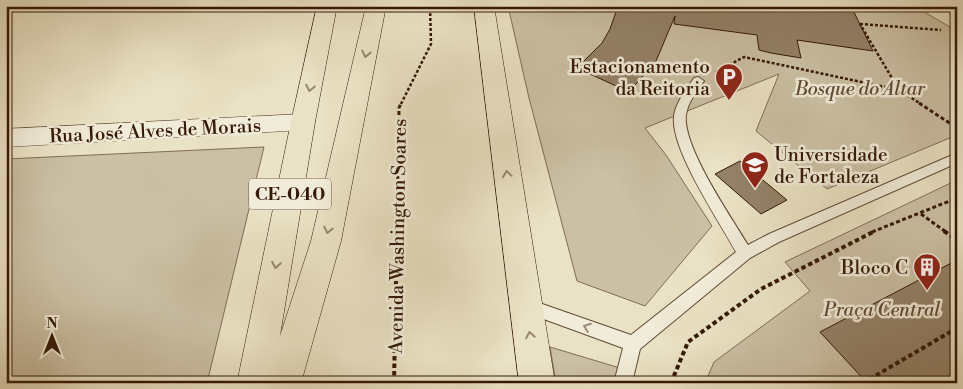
<svg xmlns="http://www.w3.org/2000/svg" width="963" height="389" font-family="'Libre Bodoni',serif">
<style>
.green{fill:#cbc0a4;stroke:#806c54}
.building{fill:#938168;stroke:#341805}
.lines{fill:none;stroke-linecap:round;stroke-linejoin:round}
.service-casing{stroke:#624a35;stroke-width:2}
.minor-casing{stroke:#624a35;stroke-width:1}
.trunk-casing{stroke:#341805;stroke-width:1}
.path-far2{stroke:#341805;stroke-width:2.5;stroke-dasharray:3 2;stroke-linecap:butt}
.path-far1{stroke:#341805;stroke-width:3;stroke-dasharray:4 2.5;stroke-linecap:butt}
.path{stroke:#341805;stroke-width:4;stroke-dasharray:4.5 3;stroke-linecap:butt}
.service{fill:#f1ecd9;fill-rule:evenodd}
.minor{fill:#f1ecd9;fill-rule:evenodd}
.trunk{fill:#eae2c4;fill-rule:evenodd}
.oneway{stroke:#98876e}
.oneway2{stroke:#9c8d7a}
.labels{text-anchor:middle;stroke-width:5;stroke-linejoin:round;paint-order:stroke}
.shield{fill:#f1ecd9;stroke:#6d5845;stroke-width:1}
.shield-label{font-size:18px;font-weight:bold;fill:#341805}
.poi-label{font-size:19px;fill:#341805;stroke:#f1ecd9;text-anchor:end}
.park-label{font-size:19px;font-style:italic;fill:#614a35;stroke:#f1ecd9}
.street-label{font-size:19px;fill:#341805;stroke:#f1ecd9}
</style>
<rect width="100%" height="100%" fill="#eae2c4"/>
<filter id="stains"><feTurbulence type="fractalNoise" baseFrequency=".004" numOctaves="4"/><feColorMatrix values="0 0 0 0 .2 0 0 0 0 .09 0 0 0 0 .02 0 0 0 .5 -.17"/></filter>
<radialGradient id="worn" r=".72"><stop offset=".6" stop-color="#630" stop-opacity="0"/><stop offset="1" stop-color="#630" stop-opacity=".3"/></radialGradient>
<path class="green" d="M508,6H914L957,31V135L827,189L756,131L779,74L645,128L666,155L712,226L645,306L577,281L529,98Z
M264,147L207,383H6V159Z
M957,180V383H705L714,362L810,291L785,262Z
M550,347L620,368L614,383H556Z"/>
<path class="building" d="M618,6H851L873,51L797,40L801,58L771,53L759,50L757,35L674,24L675,16L656,61L629,92L577,68L602,43L610,29Z
M740,161L787,200L761,214L715,174Z
M957,260V383H867L820,332Z"/>
<g class="lines">
<g class="service-casing">
<path id="service" d="M939,6H952L957,9V16Z
M698,77L704,81C697,91 688,102 686,115C682,146 731,217 748,245L769,234L957,153V163L779,242L750,258L640,349L632,383H614L623,348L519,310L517,305L519,300L525,298L631,335L736,252C720,222 670,149 674,116C676,102 686,90 694,78Z"/>
</g>
<g class="minor-casing">
<path id="minor" d="M303,114L312,116L315,122L312,128L303,130L6,147V129Z"/>
</g>
<g class="trunk-casing">
<path id="trunk" d="M317,6H337L315,122L280,336L311,241L366,6H386L341,241L301,383H237L291,122Z
M474,6H494L555,383H519Z"/>
</g>
<path class="path-far2" d="M860,24L941,30
M716,72L744,57L899,90L860,24
M899,90L921,104
M401,104L431,44L430,6"/>
<path class="path-far1" d="M919,103L957,128
M921,214L946,232
M397,232L399,108L401,103
M872,232L957,198"/>
<path class="path" d="M944,231L957,240
M394,383L397,231
M671,383L688,342L761,289L875,231
M863,383L957,328"/>
<use href="#service" class="service"/>
<use href="#minor" class="minor"/>
<use href="#trunk" class="trunk"/>
</g>
<defs><path id="oneway-chevron" d="M-2-3.5L2.5 0L-2 3.5" fill="none" stroke-width="1.6" stroke-linecap="round" stroke-linejoin="round" transform="scale(1.25)"/></defs>
<g class="oneway">
<use href="#oneway-chevron" transform="translate(366 54) rotate(102)"/>
<use href="#oneway-chevron" transform="translate(310 88) rotate(101)"/>
<use href="#oneway-chevron" transform="translate(507 174) rotate(-98)"/>
<use href="#oneway-chevron" transform="translate(328 230) rotate(102)"/>
<use href="#oneway-chevron" transform="translate(276 265) rotate(100)"/>
<use href="#oneway-chevron" transform="translate(530 335) rotate(-99)"/>
</g>
<use class="oneway2" href="#oneway-chevron" transform="translate(587 327) rotate(-160)"/>
<defs>
<g id="parking-pin" transform="scale(1.4375)"><path d="M0 17L-7.5 6A9.5 9.5 0 1 1 7.5 6Z" fill="#8f2418" stroke="#f1ecd9"/><path d="M-3.5-5.5H1a3.5 3.5 0 0 1 0 7H-1V5.5H-3.5ZM-1-3.4V-.6H.8a1.4 1.4 0 0 0 0-2.8Z" fill="#fff"/></g>
<g id="university-pin" transform="scale(1.4375)"><path d="M0 17L-7.5 6A9.5 9.5 0 1 1 7.5 6Z" fill="#8f2418" stroke="#f1ecd9"/><path d="M0-5L7-2L0 1L-7-2ZM-4 1L0 2.5L4 1V4Q0 6-4 4Z" fill="#fff"/></g>
<g id="building-pin" transform="scale(1.4375)"><path d="M0 17L-7.5 6A9.5 9.5 0 1 1 7.5 6Z" fill="#8f2418" stroke="#f1ecd9"/><path d="M-4-6H4V6H1V3H-1V6H-4ZM-2.5-4.3h1.7v1.8h-1.7ZM.8-4.3h1.7v1.8H.8ZM-2.5-1h1.7V.8h-1.7ZM.8-1h1.7V.8H.8Z" fill="#fff"/></g>
</defs>
<g fill-rule="evenodd">
<use href="#parking-pin" x="729" y="77"/>
<use href="#university-pin" x="755" y="165"/>
<use href="#building-pin" x="927" y="267"/>
</g>
<g class="labels">
<rect class="shield" x="249" y="178.5" width="82" height="31" rx="4"/>
<g class="shield-label">
<text x="290" y="200">CE-040</text>
</g>
<g class="poi-label">
<text x="710" y="73">Estacionamento<tspan x="710" dy="22">da Reitoria</tspan></text>
<text x="774" y="161" text-anchor="start">Universidade<tspan x="774" dy="22">de Fortaleza</tspan></text>
<text x="908" y="274">Bloco C</text>
</g>
<g class="park-label">
<text x="860" y="95">Bosque do Altar</text>
<text x="882" y="316">Praça Central</text>
</g>
<g class="street-label">
<text transform="translate(155 130) rotate(-3)" y="7">Rua José Alves de Morais</text>
<text transform="translate(397 236) rotate(-89)" y="7">Avenida Washington Soares</text>
</g>
</g>
<rect width="963" height="389" fill="none" stroke="#eae2c4" stroke-width="25"/>
<rect x="8" y="8" width="948" height="374" fill="none" stroke="#341805" stroke-width="2.5"/>
<rect x="12" y="12" width="938" height="364" fill="none" stroke="#341805"/>
<g transform="translate(52 336)" stroke="#f1ecd9" stroke-width="4" paint-order="stroke">
<path d="M0-4L9 19L0 12L-9 19Z" fill="#341805"/>
<text y="-8" font-size="14" font-weight="bold" text-anchor="middle" fill="#341805">N</text>
</g>
<rect width="100%" height="100%" filter="url(#stains)"/>
<rect width="100%" height="100%" fill="url(#worn)"/>
</svg>
